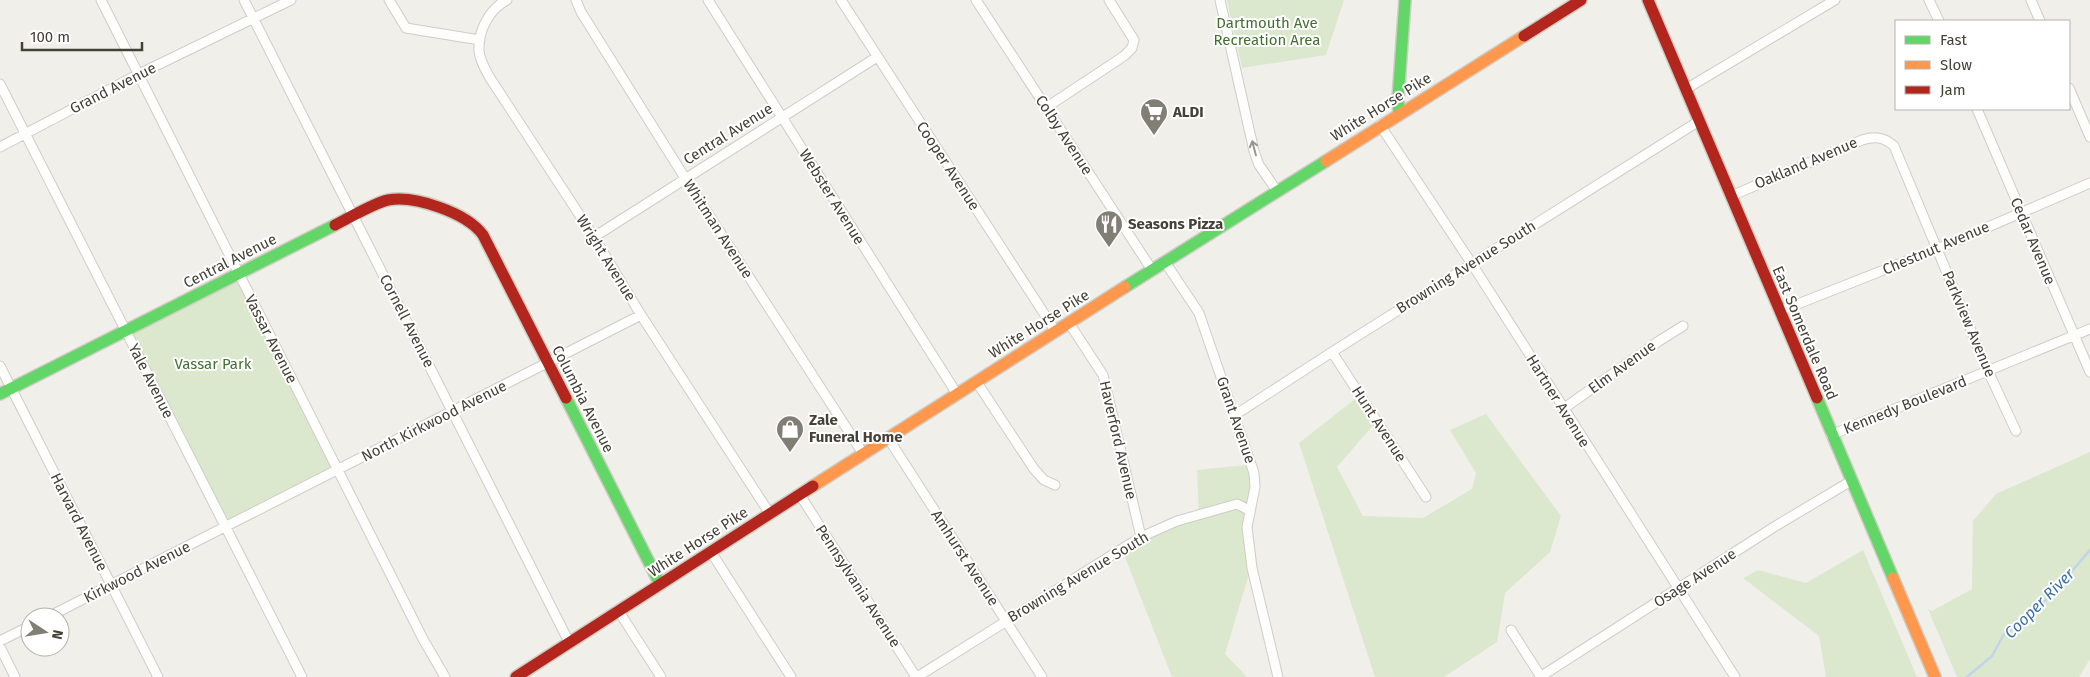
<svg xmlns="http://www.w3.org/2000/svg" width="2090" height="677" font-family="'Fira Sans',sans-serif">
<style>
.green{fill:#dbe8cd}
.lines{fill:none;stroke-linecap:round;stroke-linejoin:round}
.stream{stroke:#c0d5e9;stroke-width:2.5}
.street-casing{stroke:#cecdc8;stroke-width:11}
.fast-casing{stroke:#ceccc2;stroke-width:14}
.slow-casing{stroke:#ceccc2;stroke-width:14}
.jam-casing{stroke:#ceccc2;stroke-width:14}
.street{stroke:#fdfdfc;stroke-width:9}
.fast{stroke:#63d668;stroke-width:11}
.slow{stroke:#ff974d;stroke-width:11}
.jam{stroke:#b3261e;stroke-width:11}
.oneway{stroke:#989690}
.labels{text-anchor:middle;stroke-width:4;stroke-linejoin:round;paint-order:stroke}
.park-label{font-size:15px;fill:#437031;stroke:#fff}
.street-label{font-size:15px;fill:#454137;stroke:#fff}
.poi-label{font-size:15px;font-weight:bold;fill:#454137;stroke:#fff;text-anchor:start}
.water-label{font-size:16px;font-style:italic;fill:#3c70a5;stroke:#fff}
</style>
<rect width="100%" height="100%" fill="#f0efea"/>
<path class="green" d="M1227,0H1344L1326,55L1242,68Z
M238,274L338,470L226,527L126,332Z
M1355,399L1375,423L1337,467L1363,516L1423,518L1472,489L1476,473L1450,430L1486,414L1561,516L1550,552L1505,593L1497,642L1444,677H1375L1299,443Z
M2090,452V659L2079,677H1957L1928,609L1932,611L1972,589L1973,521L1996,494Z
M1255,464L1251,567L1225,654L1247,677H1172L1123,552L1199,514L1197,470Z
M1863,550L1917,677H1826L1819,636L1743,578L1758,570L1806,583Z"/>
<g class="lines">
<path class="stream" d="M1967,677L1992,656L2004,634L2022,623L2054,592L2090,550"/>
<g class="street-casing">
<path id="street" d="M101,0L423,639L445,677
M244,0L569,642
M389,0L406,28L480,40
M507,0C489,9 478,31 479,51C480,61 485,69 490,78L594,237L641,315L770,514
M576,0L581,12L685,178L864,455
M708,0L957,394
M841,0L1056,332
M976,0L1152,270
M1220,0L1254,151L1259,165L1277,191
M1929,0L1939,21
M2031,0L2040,21
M0,84L302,677
M2069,88L2090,137
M1686,89L1835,0
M1047,107L1124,56L1132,48L1134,40L1109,0
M1977,109L2090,372
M1380,125L1472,264L1735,677
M0,147L137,75L291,0
M1731,196L1862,140C1875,136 1884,137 1894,146L1988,371L2016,431
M594,237L877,57
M1165,262L1199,313L1254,473L1255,487L1247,527L1252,568L1278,677
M1780,311L1937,249L2090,183
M1069,323L1103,375L1141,537
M1332,352L1426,497
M0,366L158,677
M976,381L1034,469L1044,480L1055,485
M1563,409L1659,341L1683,326
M1235,415L1332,352L1699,121
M1831,435L2090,329
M888,438L1042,677
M800,495L916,677
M711,552L791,677
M618,610L661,677
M48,617L641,315
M1511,630L1541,677
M0,641L30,626
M0,647L15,677
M917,677L1141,537L1177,521L1237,504L1249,510
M1540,677L1774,527L1851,481"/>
</g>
<g class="fast-casing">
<path id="fast" d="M1399,113L1398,99L1405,0
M1125,287L1326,161
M0,394L335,225
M566,398L660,584
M1817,398L1893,578"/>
</g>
<g class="slow-casing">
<path id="slow" d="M1326,161L1524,36
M813,486L1125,287
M1893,578L1935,677"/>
</g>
<g class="jam-casing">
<path id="jam" d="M1648,0L1817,398
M1524,36L1581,0
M335,225C349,218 374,203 388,200C415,195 467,213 483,235L566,398
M516,677L813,486"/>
</g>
<use href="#street" class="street"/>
<use href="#fast" class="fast"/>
<use href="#slow" class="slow"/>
<use href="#jam" class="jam"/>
</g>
<defs><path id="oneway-shaft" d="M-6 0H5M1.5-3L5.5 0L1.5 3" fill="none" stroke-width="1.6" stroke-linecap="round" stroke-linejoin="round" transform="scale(1.25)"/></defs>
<use class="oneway" href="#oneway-shaft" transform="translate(1254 148) rotate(-105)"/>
<defs>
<g id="supermarket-pin" transform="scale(1.4375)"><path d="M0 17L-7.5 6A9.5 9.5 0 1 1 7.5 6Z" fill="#817e76" stroke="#fff"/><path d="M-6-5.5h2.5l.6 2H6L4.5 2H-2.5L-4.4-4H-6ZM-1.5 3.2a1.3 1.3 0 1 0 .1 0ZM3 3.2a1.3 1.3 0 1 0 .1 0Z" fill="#fff"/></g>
<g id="restaurant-pin" transform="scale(1.4375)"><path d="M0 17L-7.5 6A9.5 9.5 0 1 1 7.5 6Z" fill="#817e76" stroke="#fff"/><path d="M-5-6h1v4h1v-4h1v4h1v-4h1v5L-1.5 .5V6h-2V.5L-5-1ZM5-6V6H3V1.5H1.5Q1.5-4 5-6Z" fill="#fff"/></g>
<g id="shop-pin" transform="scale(1.4375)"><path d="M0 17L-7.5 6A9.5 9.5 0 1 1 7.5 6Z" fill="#817e76" stroke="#fff"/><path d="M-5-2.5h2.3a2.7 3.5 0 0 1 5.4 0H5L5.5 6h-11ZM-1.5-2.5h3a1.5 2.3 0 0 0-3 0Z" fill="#fff"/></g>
</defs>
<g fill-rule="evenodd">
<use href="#supermarket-pin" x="1154" y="112"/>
<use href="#restaurant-pin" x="1109" y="224"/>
<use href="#shop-pin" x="790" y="429"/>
</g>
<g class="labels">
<g class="park-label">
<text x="1267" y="28">Dartmouth Ave<tspan x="1267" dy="17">Recreation Area</tspan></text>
<text x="213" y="369">Vassar Park</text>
</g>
<g class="street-label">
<text transform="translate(113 88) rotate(-27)" y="5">Grand Avenue</text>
<text transform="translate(1381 107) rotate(-32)" y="5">White Horse Pike</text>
<text transform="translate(728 134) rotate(-32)" y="5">Central Avenue</text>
<text transform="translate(1064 135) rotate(57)" y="5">Colby Avenue</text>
<text transform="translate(1806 163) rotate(-23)" y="5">Oakland Avenue</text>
<text transform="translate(948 166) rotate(57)" y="5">Cooper Avenue</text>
<text transform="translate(832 197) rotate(58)" y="5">Webster Avenue</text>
<text transform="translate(718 229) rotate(57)" y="5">Whitman Avenue</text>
<text transform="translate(2033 241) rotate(67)" y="5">Cedar Avenue</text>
<text transform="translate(1936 248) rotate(-23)" y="5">Chestnut Avenue</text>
<text transform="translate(606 258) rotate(58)" y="5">Wright Avenue</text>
<text transform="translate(230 261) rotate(-27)" y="5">Central Avenue</text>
<text transform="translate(1466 267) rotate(-32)" y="5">Browning Avenue South</text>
<text transform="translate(407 321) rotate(63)" y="5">Cornell Avenue</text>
<text transform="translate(1039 324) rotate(-32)" y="5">White Horse Pike</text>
<text transform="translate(1969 324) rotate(67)" y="5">Parkview Avenue</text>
<text transform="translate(1805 333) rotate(67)" y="5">East Somerdale Road</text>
<text transform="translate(271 339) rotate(63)" y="5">Vassar Avenue</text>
<text transform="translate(1622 367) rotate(-36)" y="5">Elm Avenue</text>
<text transform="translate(151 381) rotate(63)" y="5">Yale Avenue</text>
<text transform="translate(583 399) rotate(63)" y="5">Columbia Avenue</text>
<text transform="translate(1558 401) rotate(58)" y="5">Hartner Avenue</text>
<text transform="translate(1905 405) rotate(-22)" y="5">Kennedy Boulevard</text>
<text transform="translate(1236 420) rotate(71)" y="5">Grant Avenue</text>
<text transform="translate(434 421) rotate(-27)" y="5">North Kirkwood Avenue</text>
<text transform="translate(1379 424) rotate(57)" y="5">Hunt Avenue</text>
<text transform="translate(1118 440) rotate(77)" y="5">Haverford Avenue</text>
<text transform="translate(79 522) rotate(63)" y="5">Harvard Avenue</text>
<text transform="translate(698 542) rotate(-33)" y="5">White Horse Pike</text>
<text transform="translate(965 558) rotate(57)" y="5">Amhurst Avenue</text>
<text transform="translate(137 572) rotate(-27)" y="5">Kirkwood Avenue</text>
<text transform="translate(1078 577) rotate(-31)" y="5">Browning Avenue South</text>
<text transform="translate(1695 578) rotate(-33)" y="5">Osage Avenue</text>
<text transform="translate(858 586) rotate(57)" y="5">Pennsylvania Avenue</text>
</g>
<g class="poi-label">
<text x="1173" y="117">ALDI</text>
<text x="1128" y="229">Seasons Pizza</text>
<text x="809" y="425">Zale<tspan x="809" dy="17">Funeral Home</tspan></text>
</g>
<g class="water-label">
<text transform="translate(2039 603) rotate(-45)" y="6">Cooper River</text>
</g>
</g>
<rect x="1895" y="20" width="175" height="90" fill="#ffffff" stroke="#b5b3af"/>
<rect x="1905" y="36" width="25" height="8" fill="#63d668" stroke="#b5b3af"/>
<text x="1940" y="45" font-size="15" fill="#454137">Fast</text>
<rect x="1905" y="61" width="25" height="8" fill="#ff974d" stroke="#b5b3af"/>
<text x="1940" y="70" font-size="15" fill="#454137">Slow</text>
<rect x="1905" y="86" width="25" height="8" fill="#b3261e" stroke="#b5b3af"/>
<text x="1940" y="95" font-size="15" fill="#454137">Jam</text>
<g transform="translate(45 632) rotate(102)"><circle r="24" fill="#ffffff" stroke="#b5b3af"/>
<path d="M0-4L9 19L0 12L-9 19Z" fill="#817e76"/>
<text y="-8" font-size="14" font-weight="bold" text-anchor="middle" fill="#454137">N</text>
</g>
<path d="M22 42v8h120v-8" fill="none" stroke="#454137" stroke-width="2.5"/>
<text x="30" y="42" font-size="15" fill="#454137" stroke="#ffffff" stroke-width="4" paint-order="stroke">100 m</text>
</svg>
